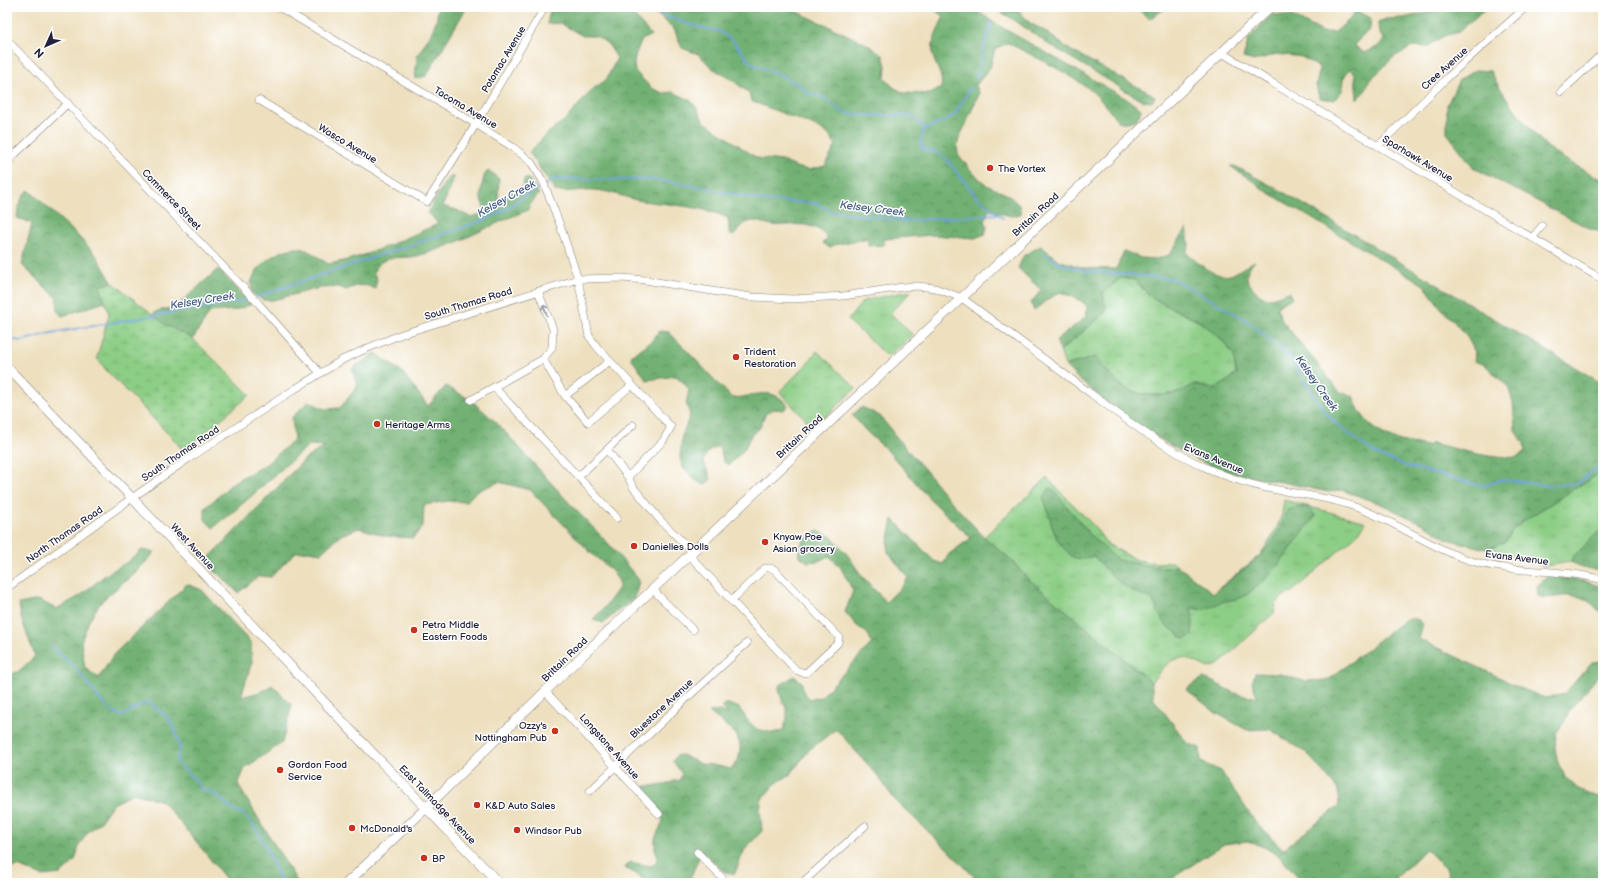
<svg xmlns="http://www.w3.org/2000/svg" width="1610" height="890" font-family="'Balsamiq Sans',sans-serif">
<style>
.grass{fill:url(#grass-tufts);stroke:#587860}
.forest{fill:url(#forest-crowns);stroke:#4a6a57}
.wetland{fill:url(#wetland-marsh);stroke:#587860}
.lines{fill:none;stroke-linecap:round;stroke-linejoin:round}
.stream{stroke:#70a3dc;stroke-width:2}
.minor-casing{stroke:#88817d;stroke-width:8}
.major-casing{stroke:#88817d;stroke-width:10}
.minor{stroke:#fff;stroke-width:7}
.major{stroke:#fff;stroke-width:9}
.oneway{stroke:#9c9ca7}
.poi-dot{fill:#c8321e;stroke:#fff;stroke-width:1.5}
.labels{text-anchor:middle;stroke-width:3;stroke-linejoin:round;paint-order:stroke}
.street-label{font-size:10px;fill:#22223b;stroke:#fff}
.poi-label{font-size:10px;fill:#22223b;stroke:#fff;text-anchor:start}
.water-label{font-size:11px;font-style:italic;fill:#455c83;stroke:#fff}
</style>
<defs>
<pattern id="grass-tufts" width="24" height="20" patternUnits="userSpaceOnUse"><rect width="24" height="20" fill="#8dce86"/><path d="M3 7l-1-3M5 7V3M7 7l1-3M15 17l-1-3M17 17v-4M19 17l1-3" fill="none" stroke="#79b175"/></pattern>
<pattern id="forest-crowns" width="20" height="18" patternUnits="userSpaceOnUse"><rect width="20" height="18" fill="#72b173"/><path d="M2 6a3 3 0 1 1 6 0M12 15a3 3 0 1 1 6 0" fill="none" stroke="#5d9060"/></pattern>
<pattern id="wetland-marsh" width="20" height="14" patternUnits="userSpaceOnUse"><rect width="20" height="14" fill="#8dce86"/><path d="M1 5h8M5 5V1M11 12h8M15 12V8" fill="none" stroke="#79b175"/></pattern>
</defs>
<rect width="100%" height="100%" fill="#fff"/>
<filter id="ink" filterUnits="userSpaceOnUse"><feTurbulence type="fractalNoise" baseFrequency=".025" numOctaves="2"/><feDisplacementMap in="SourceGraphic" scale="8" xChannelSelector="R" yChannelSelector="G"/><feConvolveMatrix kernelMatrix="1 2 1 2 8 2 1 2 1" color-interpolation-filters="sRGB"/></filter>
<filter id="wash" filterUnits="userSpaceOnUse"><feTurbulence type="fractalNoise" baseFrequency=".012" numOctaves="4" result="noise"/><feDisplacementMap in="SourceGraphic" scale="16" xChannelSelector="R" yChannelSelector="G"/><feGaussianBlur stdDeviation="0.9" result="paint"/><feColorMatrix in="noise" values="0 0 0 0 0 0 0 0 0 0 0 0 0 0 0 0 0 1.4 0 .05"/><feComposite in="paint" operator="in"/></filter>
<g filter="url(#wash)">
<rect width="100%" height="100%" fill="#eee0bf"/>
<path class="grass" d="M1121,278L1135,280L1152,298L1202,323L1221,339L1234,355L1236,374C1219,388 1216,392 1194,384C1177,398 1141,399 1122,386C1114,381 1102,364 1095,357L1065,366L1060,351L1106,312L1103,292Z
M903,292H911L890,313L913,335L888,357L848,320L863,301Z
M817,351L856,388L814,428L779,392L808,363Z
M1603,471V527L1574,556L1570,562L1545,566L1486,549L1505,542L1514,528L1531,515Z
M1047,478L1094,526L1107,544L1137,560L1157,563L1172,562L1213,593L1260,555L1274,534L1282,515L1284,500L1366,522L1359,533L1292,592C1281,597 1276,600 1274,613L1218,665L1208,668C1189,659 1180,651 1163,668C1158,672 1156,678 1151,682L1027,578L1011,560L984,537Z"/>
<path class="forest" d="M438,7H467L426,76L415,79L417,56L431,34L437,18Z
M551,7H626L651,35L642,40L636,53L634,63L635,71L651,88L663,93L673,92L690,100L697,108L703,121L757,158L782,161L799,168L809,170L825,166L836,145L828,134L812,125L751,101L749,93L731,79L712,68L698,54L682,48L674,29L649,7H787L865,43L883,55L886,66L885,78L893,87L904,93L930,94L941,88C944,75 935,67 933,55C930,42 939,27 944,16L930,7H971L1003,28L1125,98L1141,109C1139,123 1130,122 1119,122C1109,111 1100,97 1088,88C1063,70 1035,57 1008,43L995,49L990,68L976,85L979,94L959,139L957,146L958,154L973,173L987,185L1008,195L1019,205L1021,214L1011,216L989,210L985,220L987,228L985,234L975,238L932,235L884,239V245L868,246V238L834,245L830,248L823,243L827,239C823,232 818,228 810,226C802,223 782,226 772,225C764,224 757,219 748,222C740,225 739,233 732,236L729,232L728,218C701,205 666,205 637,200C623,197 610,191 595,190C582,189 568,193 555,191L529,152L547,134L566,119L593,89L606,80L617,58L608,44L596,36H583L560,23L547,24Z
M1000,7H1016L1031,24L1042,29L1070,50L1138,87L1152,94L1155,97L1152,102L1144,101L1131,94L1048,44L1017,22L1001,12Z
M1136,7H1168L1149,19Z
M1433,7H1487L1459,32L1444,36L1427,47L1414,46L1394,57L1369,81L1366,90L1357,99L1355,74L1350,68L1343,79L1342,91L1334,100L1319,98L1316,85L1320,68L1302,57L1276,54L1254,61L1243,58L1249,38L1272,14L1292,16L1323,32H1335L1349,20L1356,11L1371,18L1370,29L1354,45L1364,53L1377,47L1384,40L1379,33L1378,23L1385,19L1403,18L1431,12Z
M1475,70L1490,71C1505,97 1527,129 1550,149C1562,159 1588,172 1603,180V232L1592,230L1474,168L1447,133V105L1459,80Z
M1230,166H1235L1283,192L1603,384V471L1531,516L1514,528L1505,542L1486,549L1447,539L1429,527L1381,504L1341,490L1328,492L1282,482L1255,478L1225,471L1204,463L1180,451L1139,426L1110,405L1078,379L1065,366L1095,357C1102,364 1114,381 1122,386C1141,399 1177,398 1194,384C1216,392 1219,388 1236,374L1234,355L1221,339L1202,323L1152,298L1135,280L1121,278L1103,292L1106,312L1060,351L1056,340L1086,317L1087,306L1080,300L1060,292L1044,302L1034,311L1031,303L1041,290L1018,268L1024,255L1041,246L1058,260L1084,268L1116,269L1124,251L1141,258L1157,259L1169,255L1187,228L1189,246L1186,253C1198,262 1216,281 1233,274C1241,270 1247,265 1255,261C1244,273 1244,279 1255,290C1258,294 1263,298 1268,298C1275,298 1283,293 1290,292L1292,298L1282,303L1277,308L1283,322L1340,392L1353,396C1360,417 1373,431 1394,439C1404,443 1417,443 1427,446L1432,443C1449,447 1507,464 1520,455C1522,454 1523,452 1525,450L1524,443L1515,430L1513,402L1508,387L1485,365L1474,361L1475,352L1466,335L1441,308L1424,285L1259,187V185Z
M488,171L494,174L499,179L498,199L503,201L512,191L523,187L524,179H529L539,194L531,203L528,210C491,224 456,246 417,256C406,259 394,255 383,261C379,263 376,268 373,272L377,279L375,289C364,283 358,285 346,290L339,287L319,288L273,300H263L252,293C252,289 250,284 252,280C258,263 280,248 298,248C307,248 321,259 328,264C367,258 402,239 438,224L431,215L427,213L445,182L452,176L454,178L443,206L457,210L470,217L485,213C485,204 481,204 481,197C480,190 483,181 485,174Z
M29,190L74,232L96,255L112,282L101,286L105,302L62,316L58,312L57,298L22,265L32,223L17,218C18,207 20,197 29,190Z
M218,269L252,304L235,310L210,312L193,339L166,325L152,315L157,311L176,307Z
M660,331L669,332L732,398C755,397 770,385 788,405L784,410L774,409L766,413L759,429L752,434L744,450L729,465L724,462L719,446C711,449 707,452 703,460L711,479L705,485L698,482L682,467L680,457L682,436L690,415L686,403L689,390L684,383L676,376L647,380L631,358L632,355L652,341L655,335Z
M376,353L403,373L428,406L446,386L471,400L498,424L571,505L609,544L639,580L635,598L603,623L593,619L605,607L619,588V581L611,570L591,553L530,490L499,482L477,491L466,502L448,501L424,505L423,526L413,538L385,536L359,528L341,535L321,553L309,551L296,552L271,577L259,576L238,593L227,582L209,566L207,560L305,459L325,446L309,445C277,472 247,502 213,528L205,520V508L235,481L265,465L294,440L292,417L309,401L324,409L340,408L357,387L352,369Z
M862,407L880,416L898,439L926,471L948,498L984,537L1011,560L1027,578L1151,682L1154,699L1176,728L1187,743L1200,748L1201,762L1221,771L1256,823L1283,849L1339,806L1338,790L1307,753L1269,729L1247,730L1216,713L1186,689L1203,678C1221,683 1237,700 1257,696L1252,683L1255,673L1280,674L1304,681L1328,680L1406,619H1417L1423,624L1419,639L1503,679L1515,686L1545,698L1564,694L1592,662L1603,661L1602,672L1571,708L1563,724L1556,733L1555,748L1558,763L1565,776L1577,788L1588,794L1603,798V883H1446L1448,881L1447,870L1426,849L1391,883H1304L1277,854L1269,849L1248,841L1224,844L1177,875L1169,883H980L952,854L894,799L878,776L836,729L809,750L791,774L775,784L762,799L760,809L762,831L745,849L734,875L723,871L703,853L699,858L688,883H644L640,876L625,868L629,862L651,866L657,861L655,849V838L663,822L662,814L643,792L645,786L665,785L674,781H679L682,774L673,761L676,756L682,755L701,764L713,765L731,769L738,761L740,752V745L736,734L709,712L721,711L729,715L722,707L726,703L739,708L749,722L757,729L773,733L782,731C795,708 779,705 779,686L794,676L802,682L803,691L810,699L821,697L872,643L868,634L856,625L845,612L853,591L841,568L829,556L818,561L808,562L798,555L803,540L818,531L832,537L847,554L861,575L886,602L903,585L908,578L888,552V543L893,519L934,561L943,564L949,554L971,538L929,498L887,450L868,433L852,415Z
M1051,487L1093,538L1118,560L1144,565L1165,568L1178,566L1213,593C1233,578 1256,562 1271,543C1279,533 1283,521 1288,510L1298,507H1311L1315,517C1293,544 1276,575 1246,595C1239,600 1230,600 1222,602C1208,607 1207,612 1191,608L1193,624L1192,636L1184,639L1163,622L1152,599C1125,591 1111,576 1094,556L1083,559L1072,557C1067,551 1059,544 1056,537C1050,524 1049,510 1043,497Z
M1603,527V568C1591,572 1581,566 1570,562L1574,556Z
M142,550L155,552L136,572L102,601L95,611L88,623L81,642L85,668L99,678L113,655L187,584L202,590L251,643L252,662L241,697L263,691L272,685L292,705L282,743L245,768L238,785L298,883H229L195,840L162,801L133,793L112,805L100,822L87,833L79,846L75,861L61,874L42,876L18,866L7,870V676L19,671L35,656L21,618L19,604L39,600L56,609L80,596L105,575L129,561Z
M1548,576L1584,581L1603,587V615C1590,601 1583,594 1563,596C1552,597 1549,599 1538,596L1537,586Z"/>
<path class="wetland" d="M112,282L166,325L193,339L250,395L183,451L178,444L106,370L97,358L109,314L100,286Z"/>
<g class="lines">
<path class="stream" d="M650,7L664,16L698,27L719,31L732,40L752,64L776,73L799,85L808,94L820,96L843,112L859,115L911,116L924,126L921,145L924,150L934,151L947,160L977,197L1003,218
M991,7V8
M976,78L991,23
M923,130L943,122L955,114L970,88
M1044,254L1063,265L1087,271L1174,279L1243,318L1267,337L1290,357L1323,410L1343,430L1376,454L1406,466L1483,486L1501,480L1517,481L1548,486L1578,483L1597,468L1603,462
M256,297L482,221L507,209L522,197L556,179L657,180L706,188L765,201L817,203L830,211L904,221L998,214
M7,339L21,341L51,333L242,301L252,299
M51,646L77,670L109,710L122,716L148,701L167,717L175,729L180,749L176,761L195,780L200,788L216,795L233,810L244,814L259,833L282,883"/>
</g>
</g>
<g filter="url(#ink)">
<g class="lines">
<g class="minor-casing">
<path id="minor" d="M279,7L476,124L514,148L531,162L543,181L560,225L578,279L589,336L597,347L671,427L663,441L628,477
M7,40L259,304L320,373
M1222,53L1603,280
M1561,92L1603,53
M259,100L427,202L476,124L545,7
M1378,146L1449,76L1526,7
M7,162L68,103
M1532,238L1542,226
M543,359L565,396L588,422L632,385
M494,387L617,518
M565,396L610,361
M471,400L543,359L552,348L553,329L538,291
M607,450L628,477L633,487L661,521L693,552
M579,476L633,425
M689,555L796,670L801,672L806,673L838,643L839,637L836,634L775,570L771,568H765L731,601
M7,588L132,498L188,459L295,389L342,360L368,348L402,334L578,279L622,278L645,280L718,292L752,297L793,299L843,296L903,287L917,286L935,288L962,298C1003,328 1044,359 1086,390C1125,419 1164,449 1209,469C1228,477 1248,484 1267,488C1298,494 1329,497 1358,508C1399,523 1434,550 1475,562C1517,574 1561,568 1603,580
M653,590L693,630
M546,692L659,814
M590,791L688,697L747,643
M697,852L727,883
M802,883L865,826"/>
</g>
<g class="major-casing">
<path id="major" d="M7,367L132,498L361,741L499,883
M347,883L426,808L564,673L1270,7"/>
</g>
<use href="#minor" class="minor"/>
<use href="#major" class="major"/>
</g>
<defs><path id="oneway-shaft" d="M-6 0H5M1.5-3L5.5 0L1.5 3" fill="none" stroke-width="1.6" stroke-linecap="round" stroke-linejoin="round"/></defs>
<use class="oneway" href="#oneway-shaft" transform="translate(545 310) rotate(-111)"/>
</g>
<g class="poi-dot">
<circle cx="990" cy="168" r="4"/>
<circle cx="736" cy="357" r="4"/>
<circle cx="377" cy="424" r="4"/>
<circle cx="765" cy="542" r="4"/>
<circle cx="634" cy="546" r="4"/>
<circle cx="414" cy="630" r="4"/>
<circle cx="555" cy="731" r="4"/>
<circle cx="280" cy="770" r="4"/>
<circle cx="477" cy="805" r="4"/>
<circle cx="352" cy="828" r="4"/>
<circle cx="517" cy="830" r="4"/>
<circle cx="424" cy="858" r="4"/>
</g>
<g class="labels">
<g class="street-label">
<text transform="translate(503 59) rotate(-59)" y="4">Potomac Avenue</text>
<text transform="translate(1444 68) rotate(-42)" y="4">Cree Avenue</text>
<text transform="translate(466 107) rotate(31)" y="4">Tacoma Avenue</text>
<text transform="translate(348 143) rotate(31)" y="4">Wasco Avenue</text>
<text transform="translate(1418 158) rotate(31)" y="4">Sparhawk Avenue</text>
<text transform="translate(172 199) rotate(46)" y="4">Commerce Street</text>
<text transform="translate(1035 214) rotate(-43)" y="4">Brittain Road</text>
<text transform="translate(468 303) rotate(-17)" y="4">South Thomas Road</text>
<text transform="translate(799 436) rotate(-43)" y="4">Brittain Road</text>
<text transform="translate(180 453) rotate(-34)" y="4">South Thomas Road</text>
<text transform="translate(1214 458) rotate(23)" y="4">Evans Avenue</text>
<text transform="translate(64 534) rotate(-35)" y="4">North Thomas Road</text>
<text transform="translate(193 546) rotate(47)" y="4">West Avenue</text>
<text transform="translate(1517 557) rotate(7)" y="4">Evans Avenue</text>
<text transform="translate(564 659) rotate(-44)" y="4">Brittain Road</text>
<text transform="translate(661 708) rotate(-43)" y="4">Bluestone Avenue</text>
<text transform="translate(610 746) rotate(48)" y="4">Longstone Avenue</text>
<text transform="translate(438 804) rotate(46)" y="4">East Tallmadge Avenue</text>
</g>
<g class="poi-label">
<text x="998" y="172">The Vortex</text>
<text x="744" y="355">Trident<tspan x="744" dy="12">Restoration</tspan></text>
<text x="385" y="428">Heritage Arms</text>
<text x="773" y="540">Knyaw Poe<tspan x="773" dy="12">Asian grocery</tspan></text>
<text x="642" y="550">Danielles Dolls</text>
<text x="422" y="628">Petra Middle<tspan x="422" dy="12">Eastern Foods</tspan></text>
<text x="547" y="729" text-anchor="end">Ozzy's<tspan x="547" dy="12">Nottingham Pub</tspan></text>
<text x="288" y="768">Gordon Food<tspan x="288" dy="12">Service</tspan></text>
<text x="485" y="809">K&amp;D Auto Sales</text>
<text x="360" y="832">McDonald's</text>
<text x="525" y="834">Windsor Pub</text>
<text x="432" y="862">BP</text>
</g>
<g class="water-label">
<text transform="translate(506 198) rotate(-29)" y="4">Kelsey Creek</text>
<text transform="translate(872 208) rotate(7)" y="4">Kelsey Creek</text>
<text transform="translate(202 300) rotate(-9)" y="4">Kelsey Creek</text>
<text transform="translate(1317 383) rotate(55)" y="4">Kelsey Creek</text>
</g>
</g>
<rect width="1610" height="890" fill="none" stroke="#fff" stroke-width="24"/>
<g transform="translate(46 46) rotate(225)" stroke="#ffffff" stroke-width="3" paint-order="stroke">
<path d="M0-3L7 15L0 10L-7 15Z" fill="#22223b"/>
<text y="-6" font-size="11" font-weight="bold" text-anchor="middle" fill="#22223b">N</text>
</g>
</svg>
